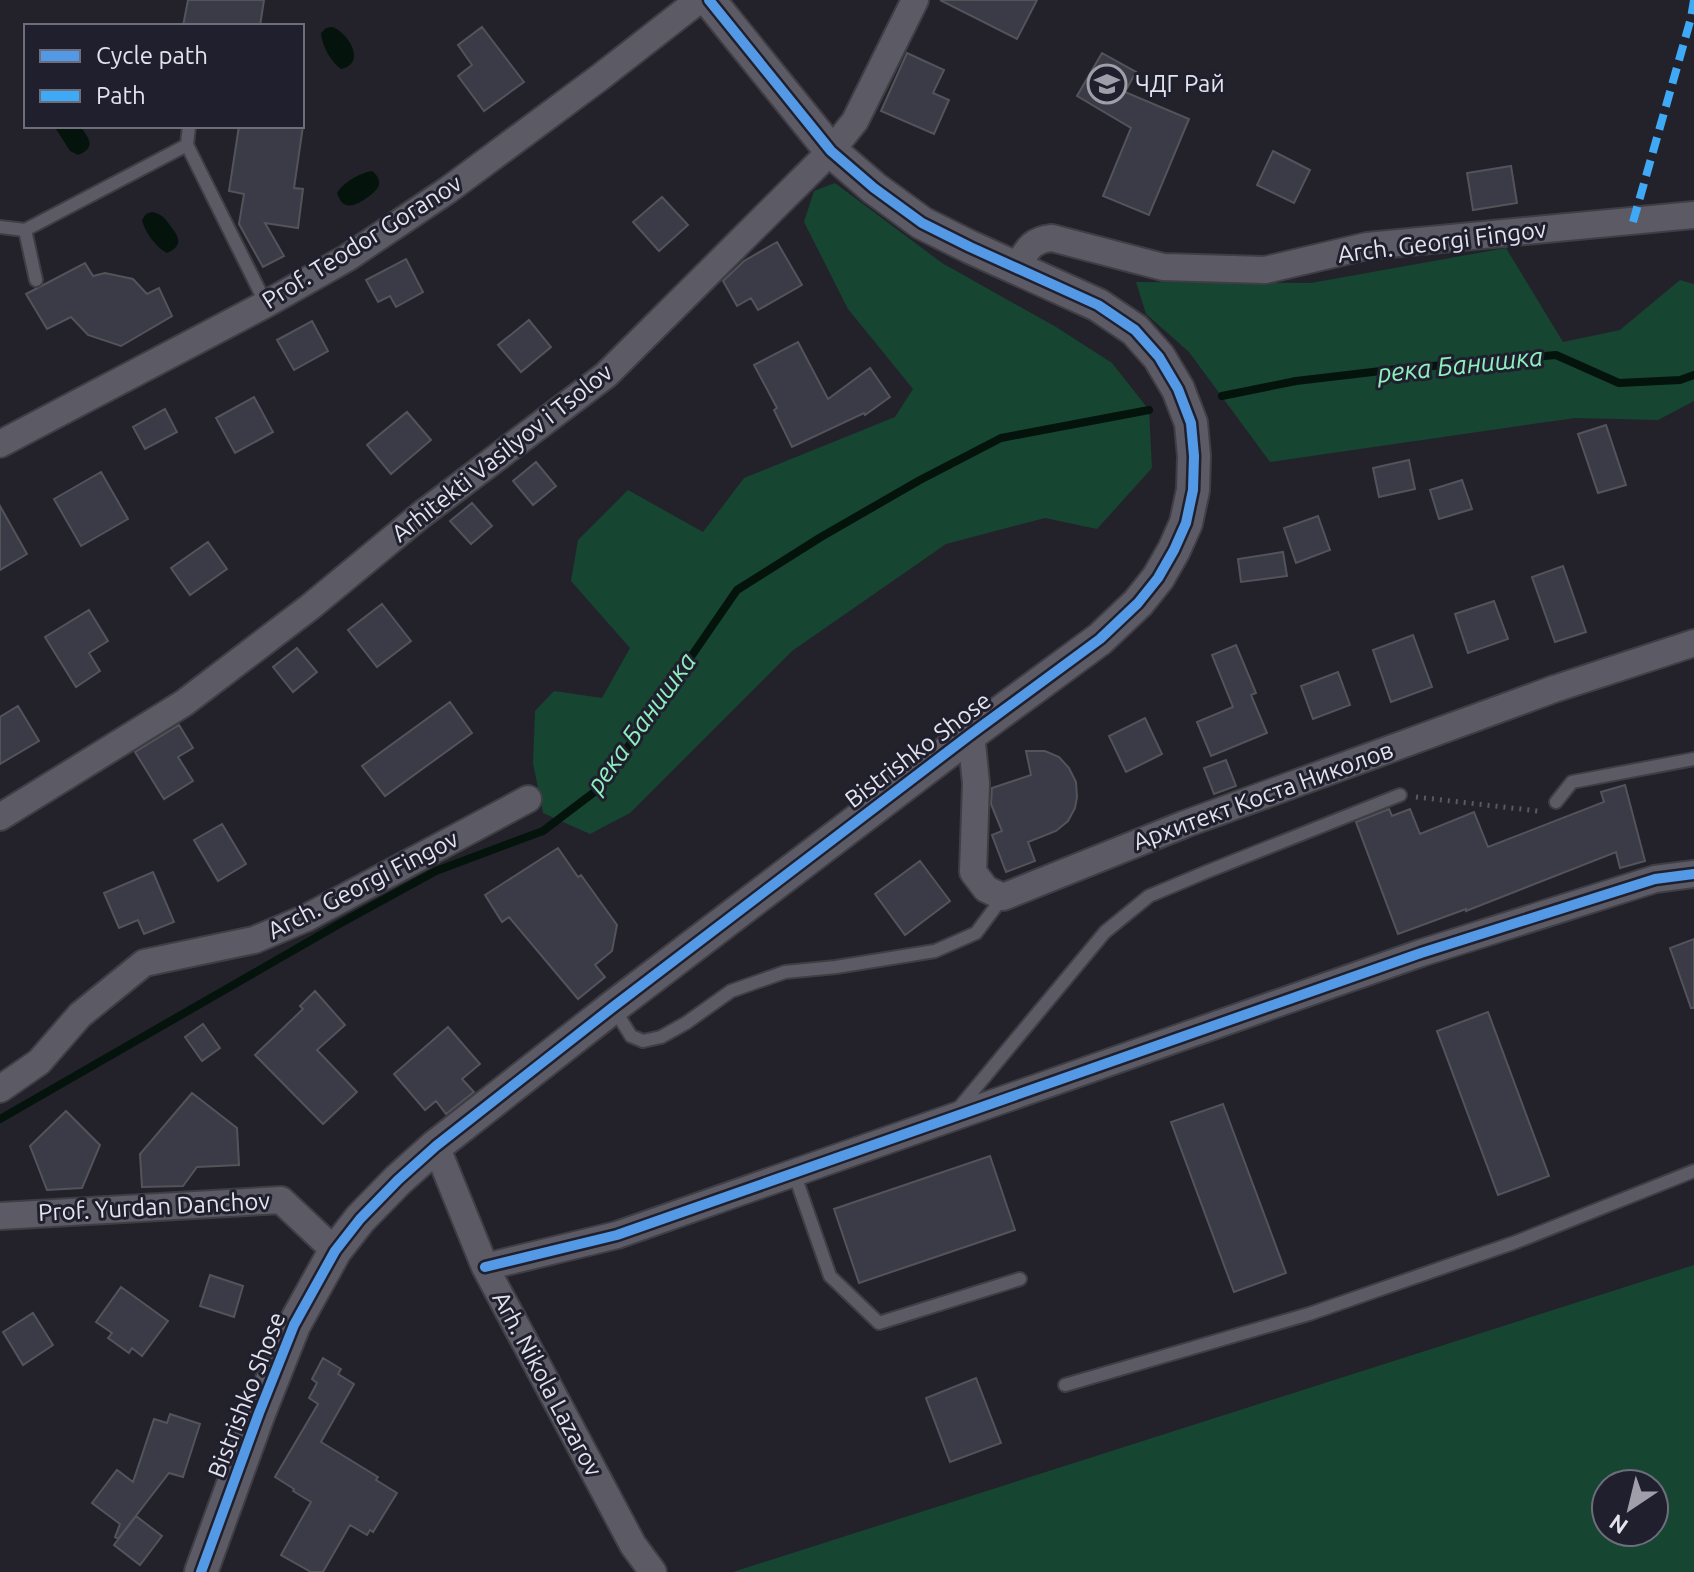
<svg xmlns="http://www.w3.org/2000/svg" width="1694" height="1572" font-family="Ubuntu,sans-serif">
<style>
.green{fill:#164531;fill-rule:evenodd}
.water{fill:#04140c}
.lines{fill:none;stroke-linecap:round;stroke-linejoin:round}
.stream{stroke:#04140c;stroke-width:8}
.building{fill:#3b3a47;stroke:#53535a;stroke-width:2}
.service-casing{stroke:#3f3e45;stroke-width:16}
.minor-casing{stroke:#3f3e45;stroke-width:30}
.tertiary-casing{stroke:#3f3e45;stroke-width:36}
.path{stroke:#595960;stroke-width:5;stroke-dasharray:2 6;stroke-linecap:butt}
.service{stroke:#5c5b65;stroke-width:12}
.minor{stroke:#5c5b65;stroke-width:26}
.tertiary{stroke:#5c5b65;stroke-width:32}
.quiet{stroke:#3fa9f5;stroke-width:8;stroke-dasharray:16 8;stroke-linecap:butt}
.cycleway-casing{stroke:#201f2e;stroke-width:15}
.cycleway{stroke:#5399e6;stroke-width:10}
.labels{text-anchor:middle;stroke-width:6;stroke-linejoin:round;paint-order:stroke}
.poi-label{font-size:24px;fill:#e3e3ee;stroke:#201f2e;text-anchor:start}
.street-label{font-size:24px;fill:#e3e3ee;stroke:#201f2e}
.water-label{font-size:26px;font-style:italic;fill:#8df0bd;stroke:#201f2e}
</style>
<rect width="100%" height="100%" fill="#23222a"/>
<path class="green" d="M835,183L942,263L1056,327L1112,363L1149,410L1152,468L1097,529L1045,518L946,544L792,651L630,813L590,834L543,813L533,763L535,711L554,691L602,698L630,648L571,581L578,540L628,490L703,532L744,478L895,417L913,389L848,309L804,222L814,191Z
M1506,248L1563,342L1620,330L1680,280L1694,284V401L1658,420L1575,418L1270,462L1189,352L1146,314L1136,282L1311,283Z
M1694,1265V1572H733ZM1654,1484V1532H1606V1484Z"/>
<path class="water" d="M332,27C347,31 368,63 341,69C331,62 322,46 321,33L326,28Z
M54,126H80C89,138 97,148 78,155L70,151Z
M372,171C388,184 374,193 362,201C350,208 342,208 337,193C343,183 359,173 372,171Z
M152,212C163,214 166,220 172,228C181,239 181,247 167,253C156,247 145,233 142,220L146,214Z"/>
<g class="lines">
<path class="stream" d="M1222,396L1296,381L1398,369L1556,355L1619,383L1680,380L1694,375
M0,1119L341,923L436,871L543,831L597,790L657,706L737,590L821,537L920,480L1001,438L1149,410"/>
</g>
<path class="building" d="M188,0H264L260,26H183Z
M940,0H1037L1017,39Z
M482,27L524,82L484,111L458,76L472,65L458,45Z
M907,53L944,70L933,93L949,100L934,134L881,111Z
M1102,53L1136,72L1125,92L1189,119L1149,215L1103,196L1131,128L1077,96Z
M239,126H303L294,188L303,189L298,228L265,223L284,256L263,267L239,224L244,194L229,191Z
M1273,151L1310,170L1294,203L1257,185Z
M1511,166L1517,203L1473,210L1467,173Z
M662,197L688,225L659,251L633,222Z
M777,242L802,285L758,310L751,298L737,306L723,281L744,261Z
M406,259L423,292L396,307L390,296L378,302L366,280Z
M85,263L93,276L105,273L133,279L147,294L159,288L172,316L121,346L88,335L71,317L47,329L26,294Z
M529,320L551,347L521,372L498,345Z
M312,321L328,351L294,370L277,340Z
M798,342L828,399L870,368L890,397L865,415L864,413L792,447L774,410L777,408L754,365Z
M254,397L273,432L235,453L216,418Z
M165,409L177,432L145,449L133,427Z
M407,412L431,440L391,474L367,445Z
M1606,425L1626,485L1598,493L1578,434Z
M1409,460L1415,489L1379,497L1373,468Z
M536,462L556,486L533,505L513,481Z
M101,472L128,519L81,546L54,499Z
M1462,480L1472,509L1439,519L1430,490Z
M472,503L492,526L471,544L450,521Z
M0,506L27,554L0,570Z
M1318,516L1330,550L1296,563L1284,528Z
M208,542L227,569L190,595L171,568Z
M1283,552L1287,576L1241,582L1238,559Z
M1563,566L1586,632L1555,642L1532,577Z
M1494,601L1508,639L1468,653L1455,614Z
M382,604L411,641L377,667L348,630Z
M89,610L108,641L89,653L100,671L76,687L45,637Z
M1413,635L1432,687L1391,702L1373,650Z
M1236,645L1256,693L1251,695L1267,733L1211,756L1197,722L1233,707L1212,655Z
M297,648L317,672L293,692L273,667Z
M1338,672L1350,705L1313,719L1301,686Z
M450,702L472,733L385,796L362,766Z
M18,706L39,741L0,764V717Z
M1145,718L1162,754L1126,772L1109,736Z
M179,725L193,748L178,757L193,781L164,799L135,752Z
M1026,751H1045L1059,757L1069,768L1076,782L1077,797L1075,808L1068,821L1056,831L1028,842L1035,861L1006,872L992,835L1002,831L991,804L992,788L1031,775Z
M1226,760L1236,786L1214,794L1204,768Z
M1625,785L1645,861L1620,868L1616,852L1466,911V909L1398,934L1356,822L1389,809L1392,816L1410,809L1420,834L1474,812L1488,847L1604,802L1601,792Z
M222,824L246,864L218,881L194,840Z
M558,848L578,877L581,875L617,925L612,951L595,965L605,977L578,999L509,917L502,922L485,895Z
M920,861L950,901L905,935L875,894Z
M153,872L174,922L144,934L138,920L119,928L104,893Z
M1694,939V1008H1691L1670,948Z
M315,991L345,1025L317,1050L357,1092L323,1124L255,1055L303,1009L300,1006Z
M1488,1012L1549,1176L1498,1195L1437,1031Z
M203,1024L220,1048L202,1061L185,1037Z
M448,1027L480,1064L462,1079L474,1092L446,1114L436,1101L425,1110L394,1074Z
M192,1093L237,1128L239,1165L197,1167L183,1186L142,1187L140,1154Z
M1223,1104L1286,1273L1234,1292L1171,1122Z
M66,1111L100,1145L82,1188L47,1190L30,1146Z
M990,1156L1015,1230L859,1283L834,1209Z
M210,1275L243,1286L234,1317L200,1306Z
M121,1287L168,1321L142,1356L132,1348L129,1353L108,1338L112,1333L96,1322Z
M33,1313L53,1345L23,1365L3,1332Z
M323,1358L341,1369L338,1374L354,1384L321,1442L378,1477L376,1480L397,1493L373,1532L370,1530L367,1535L350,1525L323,1572H311L281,1555L311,1502L293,1491L294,1489L275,1477L318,1404L309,1398L317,1383L312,1379Z
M976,1378L1001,1443L950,1462L926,1398Z
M170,1414L200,1424L183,1477L169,1473L118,1539L115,1537L120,1524L92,1503L117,1470L133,1482L154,1419L167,1423Z
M136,1516L162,1536L140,1565L114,1545Z"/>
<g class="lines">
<g class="service-casing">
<path id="service" d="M187,145L189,126
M0,227L25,230L187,145L266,304
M25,230L36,280
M1556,802L1572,782L1694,759
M613,1007L631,1036L643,1041L661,1037L686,1023L731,991L785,972L836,967L935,951L976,933L1003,897
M958,1109L1105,932L1149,896L1206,872L1400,795
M794,1173L830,1276L879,1323L1020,1279
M1065,1385L1309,1314L1516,1242L1694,1171"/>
</g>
<g class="minor-casing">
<path id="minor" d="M1016,268C1027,251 1030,240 1052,238L1163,267L1265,270L1367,246L1694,215
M0,444L266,304L347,258L448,190L599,78L699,0
M971,734L976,783L973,872L986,889L1003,897L1185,824L1554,689L1694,643
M0,817L184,703L310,607L421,515L606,375L831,151L855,121L915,0
M0,1089L39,1062L80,1015L144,963L254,940L306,918L528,799
M436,1146L485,1267L633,1545L653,1572
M0,1216L281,1200L335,1251
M485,1267L617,1235L1421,953L1655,879L1694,874"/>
</g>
<g class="tertiary-casing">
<path id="tertiary" d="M201,1572L259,1413L294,1325L335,1251L360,1219L398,1180L436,1146L613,1007L971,734L1100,639L1138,603L1158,578L1174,550L1186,523L1193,490L1194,456L1191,423L1178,389L1159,357L1135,330L1098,305L970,247L922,223L874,188L831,151L709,0"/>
</g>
<path class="path" d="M1416,797L1538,811L1541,809"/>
<use href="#service" class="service"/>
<use href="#minor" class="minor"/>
<use href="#tertiary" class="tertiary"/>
<path class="quiet" d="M1633,222L1691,18L1694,0"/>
<g class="cycleway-casing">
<path id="cycleway" d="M485,1267L617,1235L1421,953L1655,879L1694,874
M201,1572L259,1413L294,1325L335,1251L360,1219L398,1180L436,1146L613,1007L971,734L1100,639L1138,603L1158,578L1174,550L1186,523L1193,490L1194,456L1191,423L1178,389L1159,357L1135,330L1098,305L970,247L922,223L874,188L831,151L709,0"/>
</g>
<use href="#cycleway" class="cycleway"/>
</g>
<defs>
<g id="school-ring" transform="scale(2)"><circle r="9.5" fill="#201f2e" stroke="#a09fa9" stroke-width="1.5"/><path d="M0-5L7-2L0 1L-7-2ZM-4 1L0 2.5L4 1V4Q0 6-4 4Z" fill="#a09fa9"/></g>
</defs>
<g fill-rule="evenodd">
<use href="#school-ring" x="1107" y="84"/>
</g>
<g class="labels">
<g class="poi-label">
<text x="1135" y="92">ЧДГ Рай</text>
</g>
<g class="street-label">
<text transform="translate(362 242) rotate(-32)" y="8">Prof. Teodor Goranov</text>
<text transform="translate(1442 242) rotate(-7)" y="8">Arch. Georgi Fingov</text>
<text transform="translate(502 453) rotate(-38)" y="8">Arhitekti Vasilyov i Tsolov</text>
<text transform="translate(918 750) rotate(-37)" y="8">Bistrishko Shose</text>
<text transform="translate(1263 796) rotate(-20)" y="8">Архитект Коста Николов</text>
<text transform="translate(363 885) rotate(-27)" y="8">Arch. Georgi Fingov</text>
<text transform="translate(154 1207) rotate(-3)" y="8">Prof. Yurdan Danchov</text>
<text transform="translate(547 1384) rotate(62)" y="8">Arh. Nikola Lazarov</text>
<text transform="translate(247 1395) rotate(-69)" y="8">Bistrishko Shose</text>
</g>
<g class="water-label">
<text transform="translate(1460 365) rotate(-6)" y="9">река Банишка</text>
<text transform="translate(641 723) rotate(-54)" y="9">река Банишка</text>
</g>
</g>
<rect x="24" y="24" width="280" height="104" fill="#201f2e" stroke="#6e6d7b" stroke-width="2"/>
<rect x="40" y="50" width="40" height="12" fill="#5399e6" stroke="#6e6d7b" stroke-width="2"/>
<text x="96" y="64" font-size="24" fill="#e3e3ee">Cycle path</text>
<rect x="40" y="90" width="40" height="12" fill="#3fa9f5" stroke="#6e6d7b" stroke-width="2"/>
<text x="96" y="104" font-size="24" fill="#e3e3ee">Path</text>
<g transform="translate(1630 1508) rotate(215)"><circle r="38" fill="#201f2e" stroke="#6e6d7b" stroke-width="2"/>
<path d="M0-6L14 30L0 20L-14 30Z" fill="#a09fa9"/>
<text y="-12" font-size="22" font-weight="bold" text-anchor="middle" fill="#e3e3ee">N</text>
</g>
</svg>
